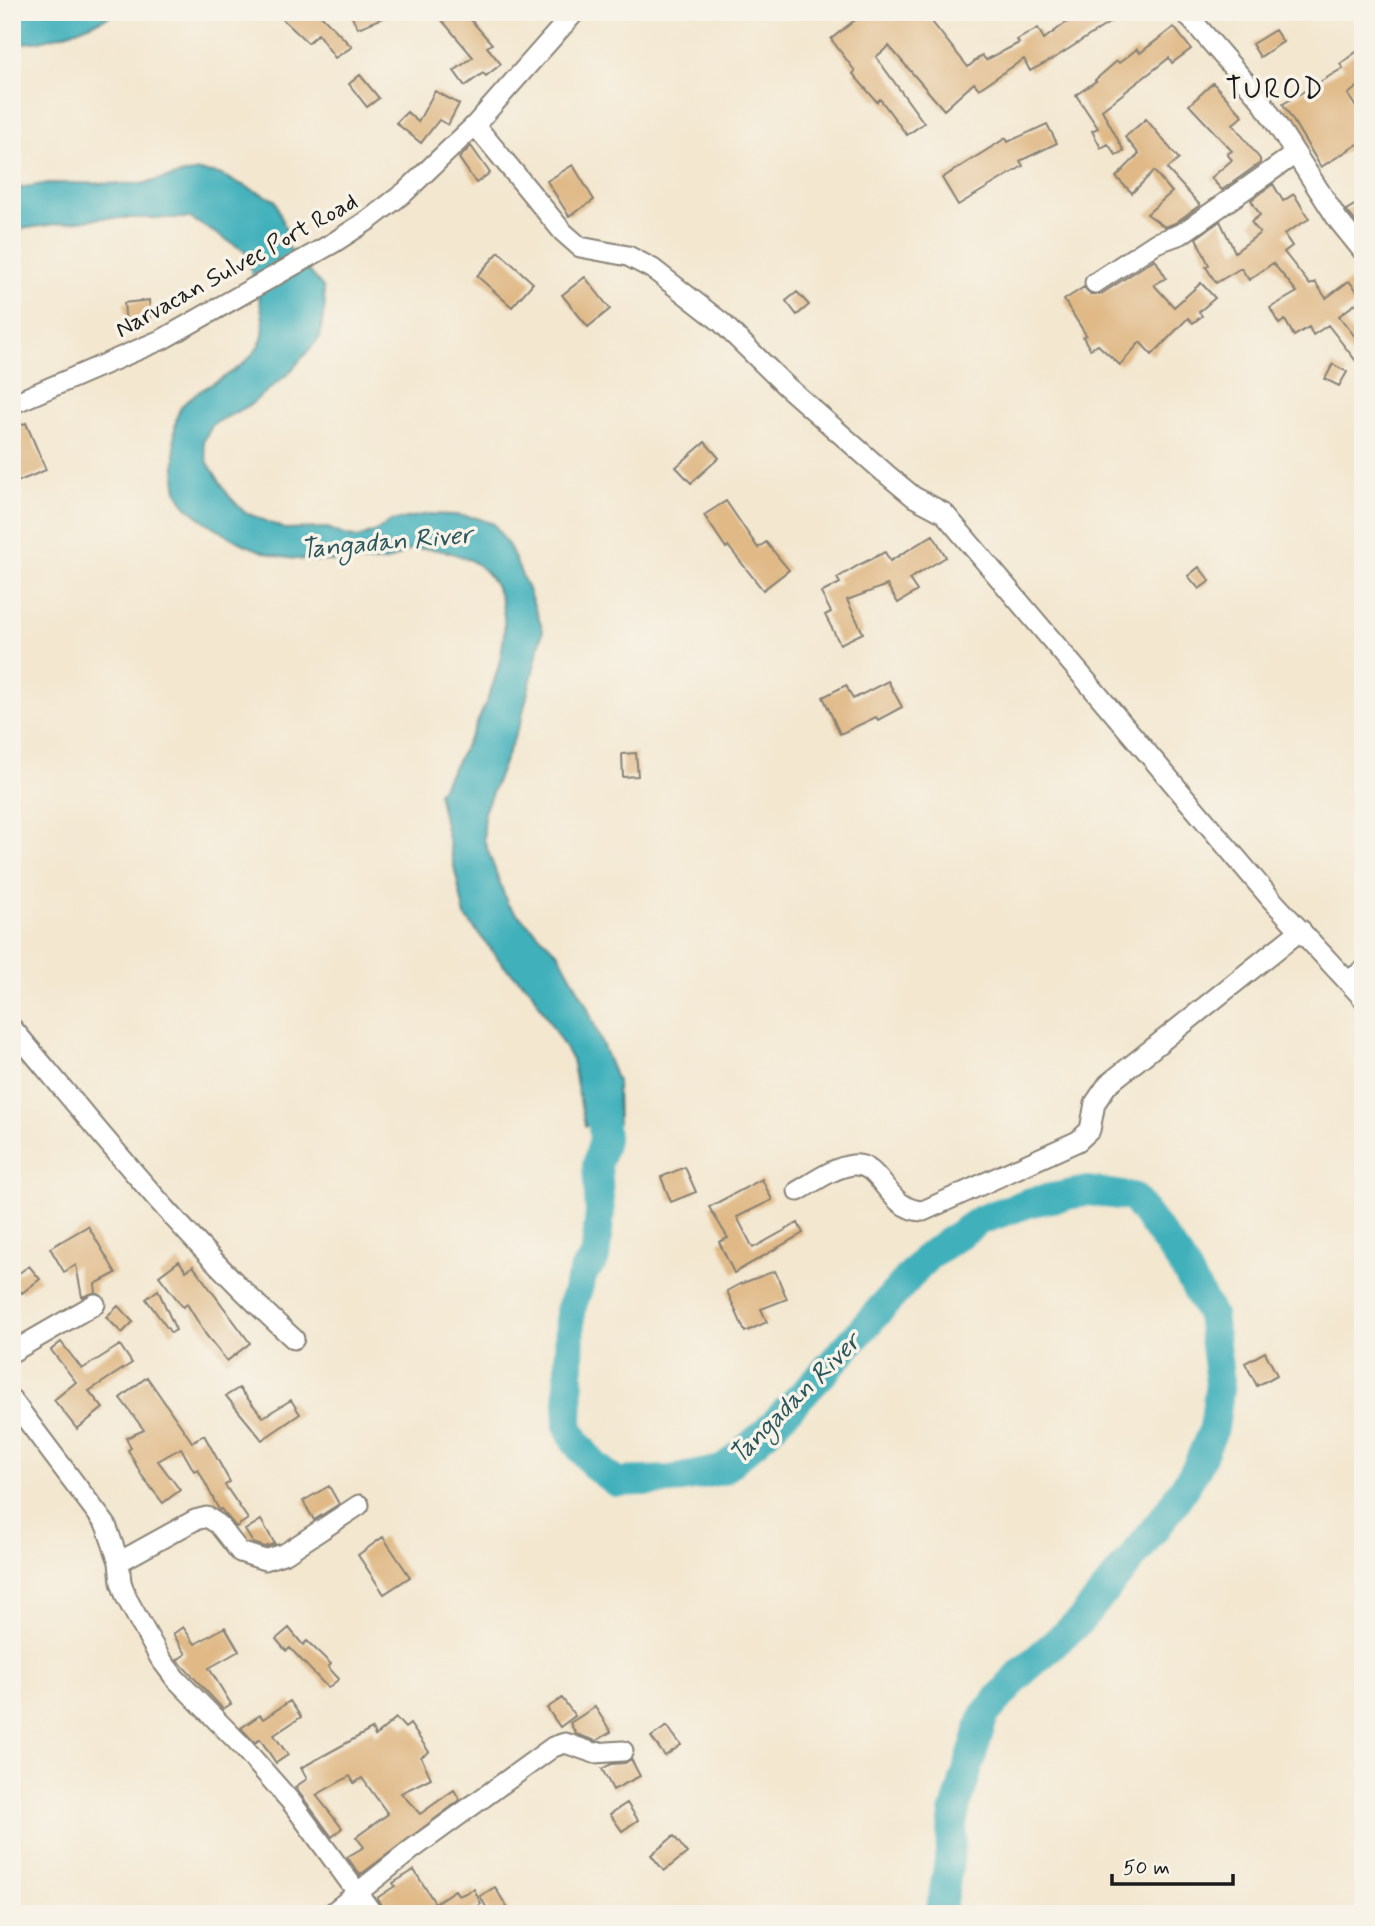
<svg xmlns="http://www.w3.org/2000/svg" width="1375" height="1926" font-family="Mynerve,sans-serif">
<style>
.water{fill:#41b0bb;stroke:#2e666c;stroke-width:2}
.lines{fill:none;stroke-linecap:round;stroke-linejoin:round}
.river{stroke:#41b0bb;stroke-width:30}
.building{fill:#e0b987}
.minor-casing{stroke:#888276;stroke-width:23}
.minor{stroke:#fff;stroke-width:19}
.labels{text-anchor:middle;stroke-width:7;stroke-linejoin:round;paint-order:stroke}
.street-label{font-size:24px;fill:#1c1c1c;stroke:#f7f3e8}
.water-label{font-size:26px;font-style:italic;fill:#2b575c;stroke:#f7f3e8}
.quarter-label{font-size:28px;letter-spacing:2px;fill:#1c1c1c;stroke:#f7f3e8}
</style>
<rect width="100%" height="100%" fill="#f7f3e8"/>
<filter id="ink" filterUnits="userSpaceOnUse"><feTurbulence type="fractalNoise" baseFrequency=".0143" numOctaves="2"/><feDisplacementMap in="SourceGraphic" scale="14" xChannelSelector="R" yChannelSelector="G"/><feConvolveMatrix kernelMatrix="1 2 1 2 8 2 1 2 1" color-interpolation-filters="sRGB"/></filter>
<filter id="wash" filterUnits="userSpaceOnUse"><feTurbulence type="fractalNoise" baseFrequency=".00686" numOctaves="4" result="noise"/><feDisplacementMap in="SourceGraphic" scale="28" xChannelSelector="R" yChannelSelector="G"/><feGaussianBlur stdDeviation="1.57" result="paint"/><feColorMatrix in="noise" values="0 0 0 0 0 0 0 0 0 0 0 0 0 0 0 0 0 1.4 0 .05"/><feComposite in="paint" operator="in"/></filter>
<g filter="url(#wash)">
<rect width="100%" height="100%" fill="#f3e7d0"/>
<path class="water" d="M12,12H119C90,25 44,46 12,43Z
M198,171L219,174L275,200L286,230L288,247L323,287L325,305L320,337L289,373L250,405L213,424L203,442L207,461L228,495L244,512L285,529L328,528L341,534L358,538L376,531L391,521L429,514L455,515L477,518L494,524L510,548L527,587L543,630L521,721L484,812V840L508,905L559,954L585,1002L617,1081L618,1123L585,1126L572,1060L530,989L505,967L465,916L438,793C471,740 538,626 484,570C469,555 436,547 415,549C405,549 396,559 386,561C374,563 361,561 349,561C294,562 260,558 214,527C200,518 181,506 177,490C174,478 175,464 175,453C174,439 174,423 179,411C191,386 247,377 262,339C269,321 251,271 245,251L190,218H101L12,230V189L49,183L141,184Z"/>
<g class="lines">
<path class="river" d="M593,1088L601,1103L604,1139L597,1165L600,1213L595,1258L584,1271L570,1311L568,1426L577,1444L595,1466L616,1482L671,1480L722,1470L766,1432L825,1371L928,1256L980,1220L1031,1202L1088,1191L1133,1197L1180,1260L1211,1315L1220,1383L1214,1428L1196,1469L1170,1509L1133,1557L1080,1621L1021,1673L984,1715L954,1814L949,1861L940,1914"/>
</g>
<g id="blocks">
<path class="building" d="M275,12H318L352,47L335,58L318,34L308,43Z
M349,12H395V13L358,28Z
M435,12H464L492,44L487,47L501,64L486,76L483,73L465,86L454,71L473,57Z
M848,12H924L968,67L982,55L986,60L1019,43L1017,40L1038,28L1044,39L1067,22L1060,12H1126L1053,59L1030,71L1024,59L979,89L974,83L944,110L889,46L876,57L924,123L907,135L880,99L877,102L853,74L855,71L831,39L855,20Z
M1174,27L1191,49L1172,63L1169,58L1102,110L1124,151L1116,155L1108,144L1101,148L1092,131L1098,128L1076,95L1096,81L1095,80L1117,61L1119,63L1137,49L1140,53Z
M1275,30L1283,42L1260,57L1252,44Z
M1363,47V83L1348,94L1363,119V141L1321,167L1283,104L1343,68L1340,64Z
M360,75L379,98L367,107L349,84Z
M1213,83L1243,116L1233,124L1260,159V163L1222,190L1211,178L1232,160L1227,154L1232,151L1189,105Z
M435,91L459,104L448,125L439,120L421,143L396,123L407,112L418,122Z
M1146,119L1179,159L1167,169L1200,205L1175,223L1165,227L1147,214L1172,192L1154,171L1132,193L1116,177L1139,154L1125,137Z
M1047,124L1057,143L1020,161L1023,166L958,205L942,178L1006,138L1008,142Z
M471,146L490,173L476,183L459,158Z
M573,165L594,200L569,216L547,181Z
M1273,184L1283,201L1294,194L1309,219L1284,234L1292,246L1284,252L1310,285L1315,282L1326,298L1349,281L1363,298L1339,316L1363,347V370L1328,325L1313,335L1309,327L1294,336L1285,320L1279,324L1270,308L1297,292L1273,263L1249,280L1241,268L1216,283L1206,267L1209,265L1196,238L1220,221L1235,252L1260,233L1251,222L1260,215L1251,200Z
M1363,200V231L1346,210Z
M499,252L533,283L512,307L477,276Z
M1155,259L1166,278L1154,285L1174,307L1201,283L1215,298L1199,312L1202,316L1193,323L1188,318L1152,355L1140,342L1120,365L1098,345L1090,349L1083,337L1086,335L1064,300L1084,287L1090,294H1101Z
M585,277L610,309L588,327L562,295Z
M797,292L809,305L797,315L786,301Z
M149,300L151,321L126,324L124,303Z
M1333,364L1347,372L1339,386L1325,379Z
M26,423L46,470L12,484V428Z
M705,442L719,458L691,483L676,467Z
M726,501L758,548L766,542L789,570L763,590L728,546L726,548L704,515Z
M933,535L946,557L909,579L917,591L898,603L887,585L847,600L863,633L840,644L825,615L831,612L821,593L840,583L837,578L859,565L885,552L890,561Z
M1199,567L1210,581L1199,589L1188,576Z
M888,681L902,707L878,720L876,717L840,734L823,697L846,685L853,699Z
M636,753L638,776L623,777L622,754Z
M685,1167L696,1192L671,1202L661,1177Z
M762,1179L772,1200L737,1217L753,1248L798,1223L803,1233L734,1273L719,1242L728,1238L709,1207Z
M88,1226L116,1273L95,1284L96,1292L82,1297L76,1265L64,1272L50,1248Z
M179,1261L186,1271L193,1266L250,1343L227,1361L206,1335L187,1304L183,1307L159,1276Z
M29,1266L40,1279L22,1293L12,1278Z
M775,1271L787,1299L761,1309L767,1322L745,1332L727,1291L740,1284Z
M158,1290L176,1330L171,1333L146,1299Z
M118,1306L133,1322L122,1333L106,1317Z
M61,1342L82,1369L120,1345L132,1363L89,1391L103,1408L77,1429L54,1400L76,1382L51,1350Z
M1265,1352L1277,1375L1257,1386L1245,1363Z
M147,1377L192,1442L204,1435L230,1482L225,1485L248,1519L236,1527L221,1509L219,1510L198,1469L194,1471L181,1448L158,1461L180,1490L163,1503L142,1476L128,1450L131,1448L126,1438L144,1430L120,1398Z
M239,1388L263,1417L291,1400L300,1414L262,1440L226,1396Z
M329,1486L339,1504L314,1520L303,1501Z
M261,1520L275,1544H274L265,1547L253,1543L245,1530Z
M383,1537L410,1577L384,1594L358,1555Z
M183,1627L195,1644L225,1627L239,1651L209,1668L231,1704L223,1709L177,1660L186,1654L173,1634Z
M289,1628L303,1645L307,1641L331,1664L328,1667L339,1679L328,1688L290,1648L286,1651L276,1639Z
M562,1698L575,1716L560,1727L547,1708Z
M290,1701L301,1717L274,1735L288,1755L276,1763L260,1739L255,1743L241,1728L260,1715L263,1719Z
M595,1707L611,1732L596,1741L576,1734L570,1723Z
M396,1718L405,1728L410,1724L429,1752L421,1757L431,1778L401,1793L420,1814L454,1790L460,1800L360,1875L347,1857L364,1847L356,1837L388,1814L362,1778L354,1783L350,1776L316,1795L342,1828L332,1837L295,1787L307,1779L301,1768L372,1729L375,1736Z
M667,1726L681,1745L665,1756L651,1737Z
M631,1759L640,1776L613,1790L602,1769L611,1764L625,1763Z
M627,1803L638,1820L622,1831L610,1814Z
M674,1836L687,1853L664,1871L651,1855Z
M414,1870L435,1903L455,1890L459,1896L474,1889L481,1904L467,1914H385L377,1898L395,1886L393,1883Z
M495,1887L511,1914H490L480,1896Z"/>
</g>
</g>
<g filter="url(#ink)">
<use href="#blocks" fill-opacity="0" stroke="#888276" stroke-width="2"/>
<g class="lines">
<g class="minor-casing">
<path id="minor" d="M1185,12L1261,100L1338,220L1363,251
M475,125L563,232L580,247L628,256L653,269L721,322L785,385L885,473L914,497L944,513L1272,900L1363,998
M1095,283L1156,243L1181,234L1295,154
M12,404L163,339L333,243L370,219L405,192L475,125L575,12
M1347,981L1363,971
M12,1028C102,1135 190,1245 294,1339
M798,1191C814,1182 834,1167 853,1165C882,1162 886,1210 923,1211L1078,1141L1090,1130L1095,1103L1108,1084L1301,930
M12,1352L95,1304
M12,1400L106,1525L119,1562
M359,1505L286,1553L265,1560L240,1552L218,1524L207,1517L195,1520L119,1562L121,1582L126,1597L160,1658L175,1678L241,1745L292,1803L373,1914
M331,1914L411,1850L553,1747L565,1743L594,1753L623,1751"/>
</g>
<use href="#minor" class="minor"/>
</g>
</g>
<g class="labels">
<g class="street-label">
<text transform="translate(236 265) rotate(-29)" y="8">Narvacan Sulvec Port Road</text>
</g>
<g class="water-label">
<text transform="translate(386 541) rotate(-5)" y="9">Tangadan River</text>
<text transform="translate(794 1398) rotate(-45)" y="9">Tangadan River</text>
</g>
<g class="quarter-label">
<text x="1275" y="98">TUROD</text>
</g>
</g>
<rect width="1375" height="1926" fill="none" stroke="#f7f3e8" stroke-width="42"/>
<path d="M1112 1874v10h121v-10" fill="none" stroke="#1c1c1c" stroke-width="3.5"/>
<text x="1123" y="1874" font-size="21" fill="#1c1c1c" stroke="#f7f3e8" stroke-width="5" paint-order="stroke">50 m</text>
</svg>
